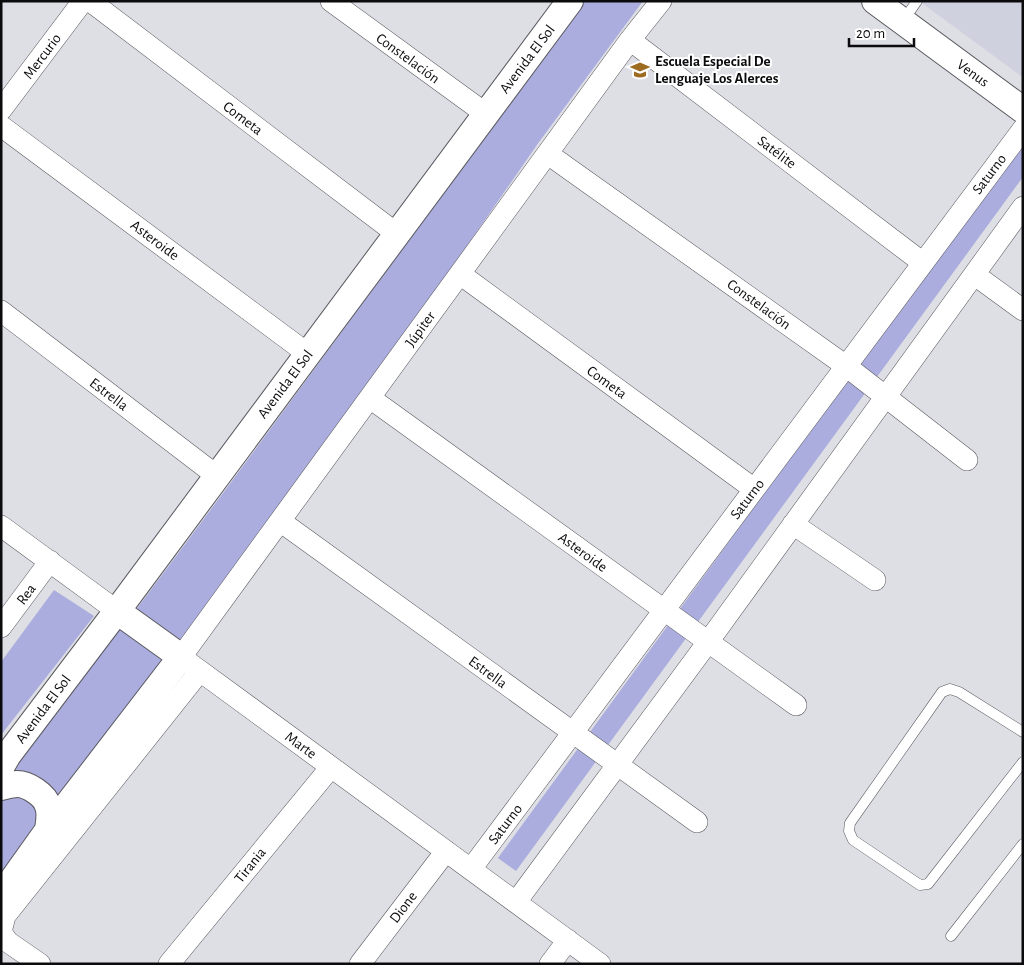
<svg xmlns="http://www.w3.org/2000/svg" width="1024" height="965" font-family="'Alegreya Sans',sans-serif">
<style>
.built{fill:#d0d1df}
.green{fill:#aaaddd}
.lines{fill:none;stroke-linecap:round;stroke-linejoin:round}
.service-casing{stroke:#59595f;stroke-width:11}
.minor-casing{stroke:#59595f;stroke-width:22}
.tertiary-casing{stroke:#59595f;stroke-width:28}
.service{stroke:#fff;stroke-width:10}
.minor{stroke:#fff;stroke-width:21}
.tertiary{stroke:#fff;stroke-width:26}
.labels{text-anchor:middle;stroke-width:4;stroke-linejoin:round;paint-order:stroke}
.street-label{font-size:15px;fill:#0b0b0d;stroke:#fff}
.poi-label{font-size:15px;font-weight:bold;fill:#0b0b0d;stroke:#fff;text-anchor:start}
</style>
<rect width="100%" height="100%" fill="#dedee5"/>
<path class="built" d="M919,1H1023V73L1021,76Z"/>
<path class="green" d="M585,1H643L539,142L364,394L1,882V773L122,610L132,615C285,412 433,205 585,1Z
M1018,146L1023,150V177L516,871L498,858Z
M54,590L94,616L1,735V662Z"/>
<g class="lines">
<g class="service-casing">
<path id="service" d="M903,21L917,1
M1023,732L959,692L950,689L942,692L850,823L849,831L853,840L920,885L928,884L1023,762
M951,936L1023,844"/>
</g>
<g class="minor-casing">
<path id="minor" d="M90,1L397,234
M331,1L486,114
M630,40L923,263
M1,110L83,1
M1,126L308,354
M548,154L846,366L967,460
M460,274L754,489
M975,275L1023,310
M1,311L217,476
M370,398L796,705
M280,521L697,822
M793,524L875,580
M1,526L117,611
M1,627L50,561
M471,869L1023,129
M516,902L708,642L1023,207
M40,964L8,942L1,932L5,916L200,671
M169,964L331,767
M360,964L446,851
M550,964L568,940
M600,964L181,657L630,40L661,1"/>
</g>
<g class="tertiary-casing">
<path id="tertiary" d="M875,1L1023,110
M1,767L8,755L117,611L570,1
M1,787C6,786 12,784 17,784C28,784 45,795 48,806C51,814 49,821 48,830
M1,896L48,830L181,657L117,611"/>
</g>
<use href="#service" class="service"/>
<use href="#minor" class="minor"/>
<use href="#tertiary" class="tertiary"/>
</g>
<defs>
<g id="school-bare" transform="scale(1.5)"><path d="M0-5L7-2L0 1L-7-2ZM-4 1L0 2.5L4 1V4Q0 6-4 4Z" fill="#9e6c21" stroke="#fff" stroke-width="2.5" paint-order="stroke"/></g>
</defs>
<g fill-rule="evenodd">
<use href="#school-bare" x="640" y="70"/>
</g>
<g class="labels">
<g class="street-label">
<text transform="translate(42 56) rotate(-53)" y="5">Mercurio</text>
<text transform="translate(408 58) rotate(36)" y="5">Constelación</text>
<text transform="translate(527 59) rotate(-53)" y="5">Avenida El Sol</text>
<text transform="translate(973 73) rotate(36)" y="5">Venus</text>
<text transform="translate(243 118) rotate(37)" y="5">Cometa</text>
<text transform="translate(777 152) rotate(37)" y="5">Satélite</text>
<text transform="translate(989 174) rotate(-53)" y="5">Saturno</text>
<text transform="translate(155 240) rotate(37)" y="5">Asteroide</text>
<text transform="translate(759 304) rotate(36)" y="5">Constelación</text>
<text transform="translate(420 329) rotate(-54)" y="5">Júpiter</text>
<text transform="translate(607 382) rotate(36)" y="5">Cometa</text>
<text transform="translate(285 384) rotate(-53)" y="5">Avenida El Sol</text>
<text transform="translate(109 394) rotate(37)" y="5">Estrella</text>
<text transform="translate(747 499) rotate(-53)" y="5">Saturno</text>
<text transform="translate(583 552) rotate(36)" y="5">Asteroide</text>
<text transform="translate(26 594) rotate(-53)" y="5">Rea</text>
<text transform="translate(488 672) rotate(36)" y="5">Estrella</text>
<text transform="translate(43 709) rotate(-53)" y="5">Avenida El Sol</text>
<text transform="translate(301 745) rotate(36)" y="5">Marte</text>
<text transform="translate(505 824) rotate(-53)" y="5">Saturno</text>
<text transform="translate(250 865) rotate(-51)" y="5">Tirania</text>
<text transform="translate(403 907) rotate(-53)" y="5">Dione</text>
</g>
<g class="poi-label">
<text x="655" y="66">Escuela Especial De<tspan x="655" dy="17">Lenguaje Los Alerces</tspan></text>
</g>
</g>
<rect width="1024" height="965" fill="none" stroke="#0b0b0d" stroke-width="5"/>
<path d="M849 38v8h65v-8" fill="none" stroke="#0b0b0d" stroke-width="2.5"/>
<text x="856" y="38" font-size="15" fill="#0b0b0d" stroke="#ffffff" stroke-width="4" paint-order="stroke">20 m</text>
</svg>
